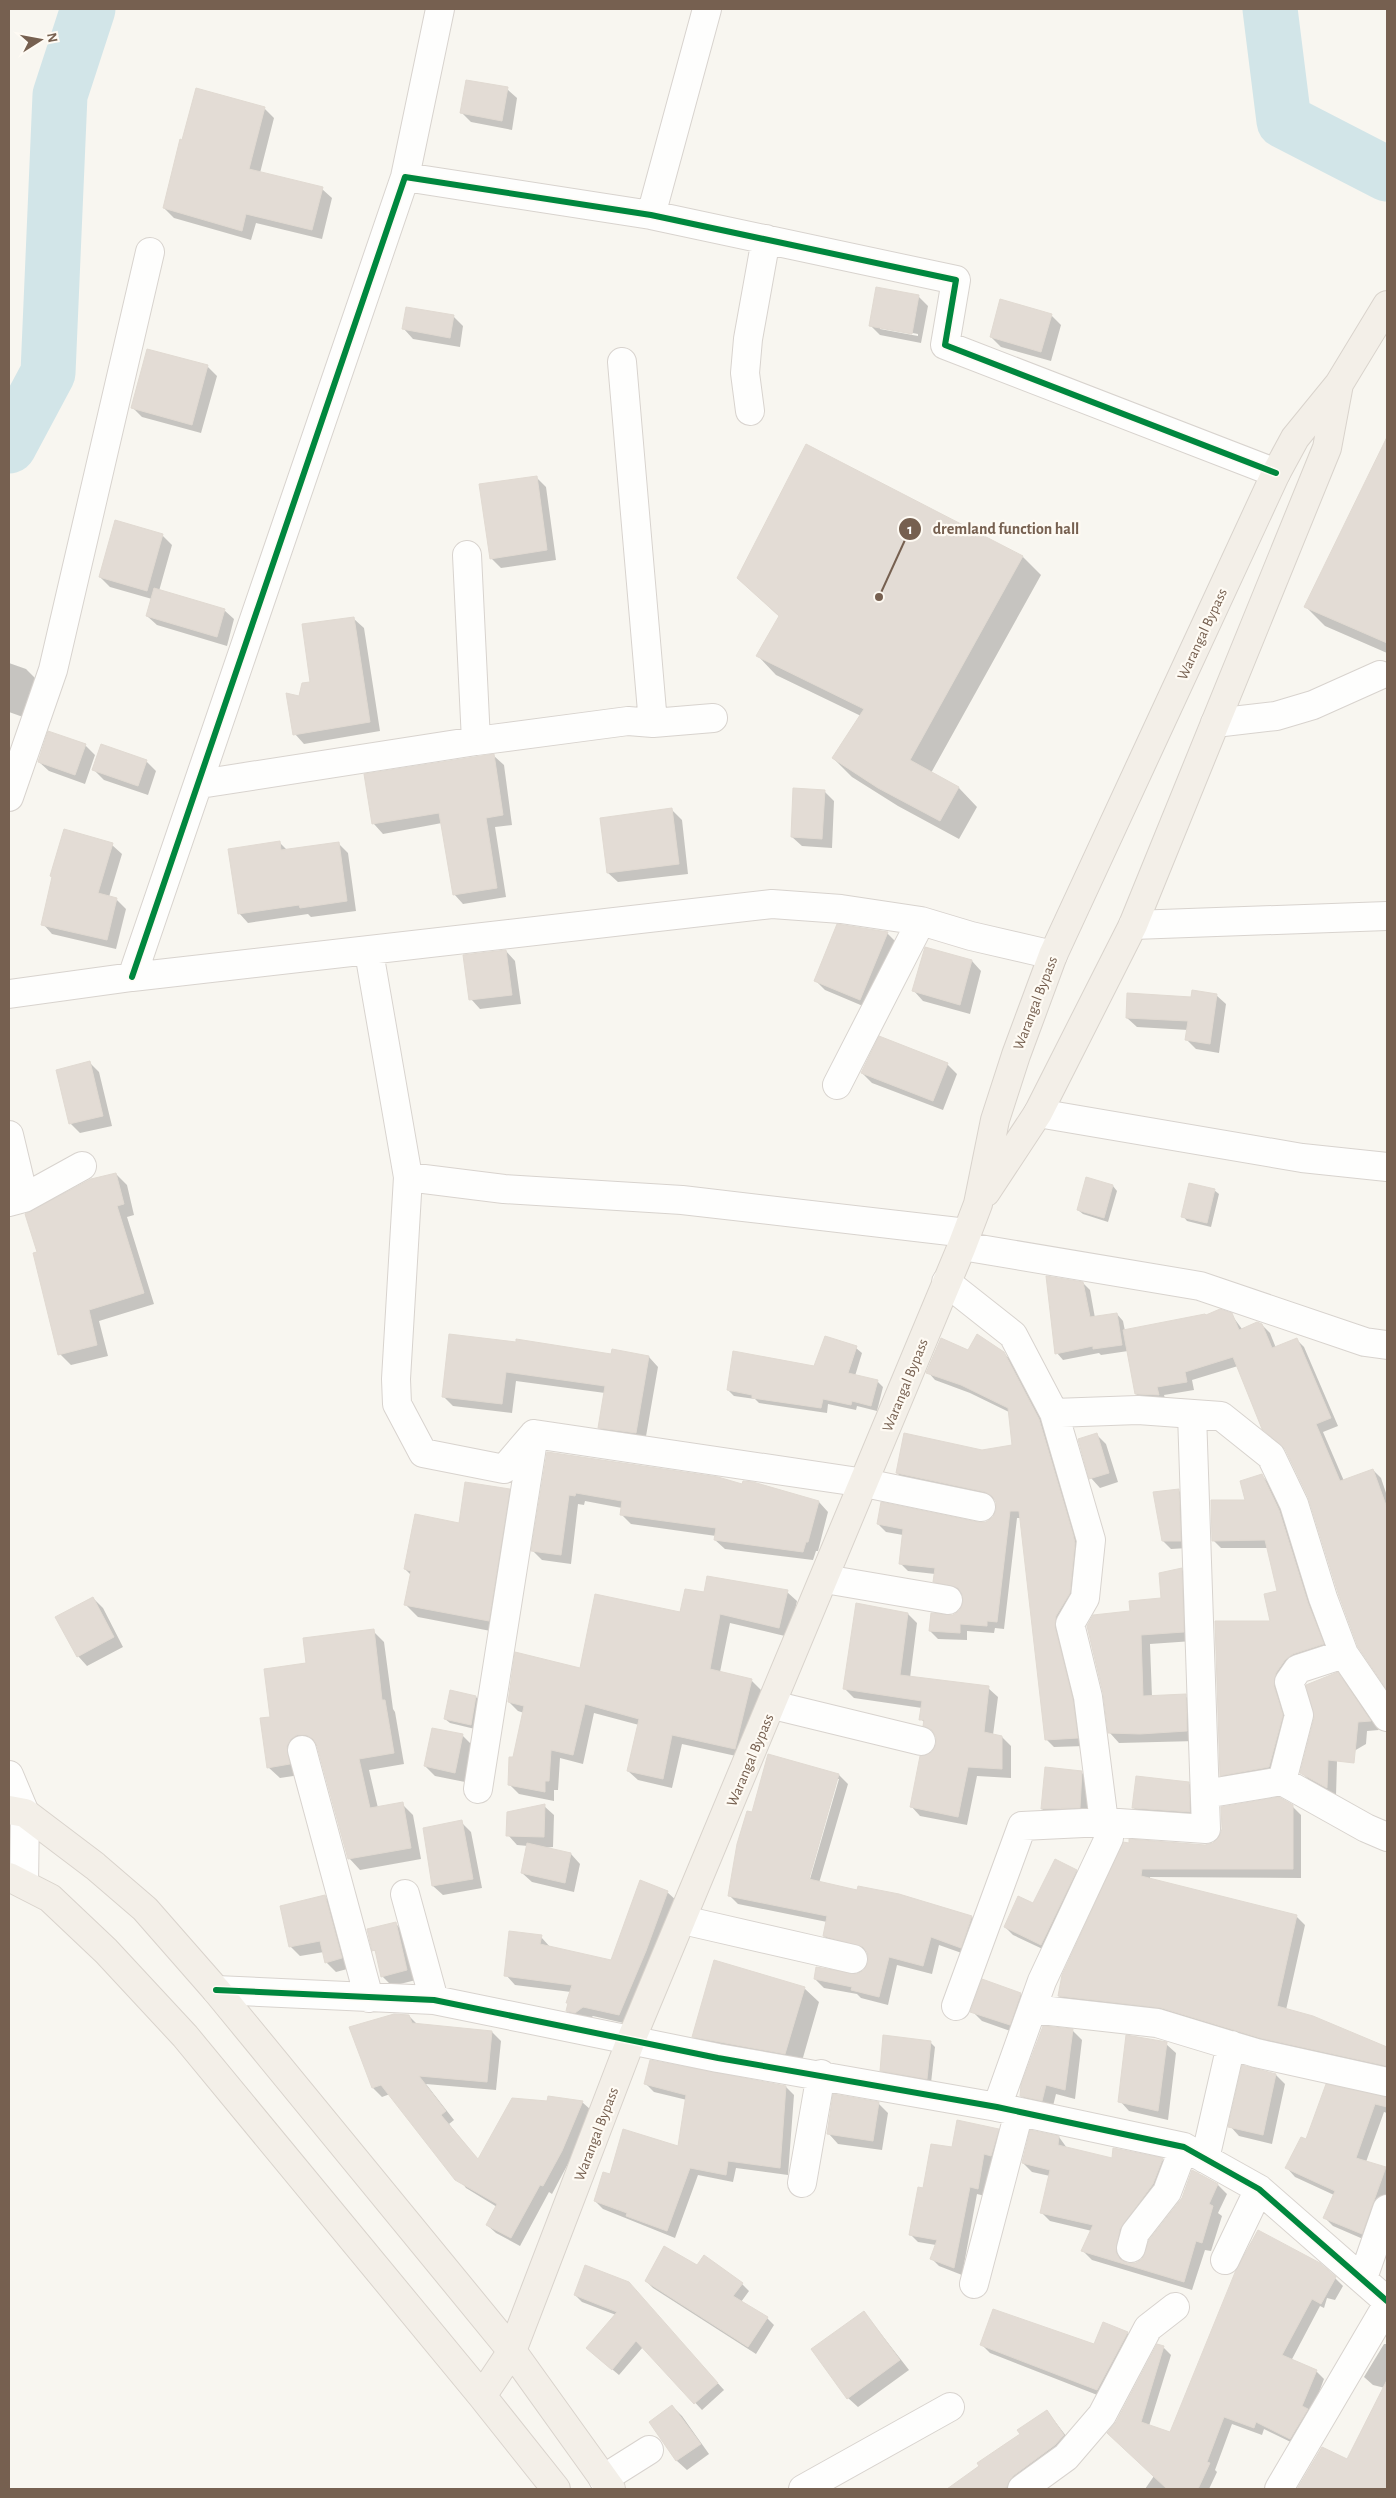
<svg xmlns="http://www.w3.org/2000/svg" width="1396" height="2498" font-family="'Alegreya Sans',sans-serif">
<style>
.shadow{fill:#0003;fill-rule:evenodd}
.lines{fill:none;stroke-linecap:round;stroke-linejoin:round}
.river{stroke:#d2e5e8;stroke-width:55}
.building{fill:#e3dcd5;stroke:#e1dad2}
.minor-casing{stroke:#d8d3ce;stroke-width:30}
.major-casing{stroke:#d9d3cc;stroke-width:30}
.minor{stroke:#fefefd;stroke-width:28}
.major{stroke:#f3efe8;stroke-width:28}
.cycleway-casing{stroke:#fefaf3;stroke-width:9}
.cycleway{stroke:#00873e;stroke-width:6}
.labels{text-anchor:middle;stroke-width:4.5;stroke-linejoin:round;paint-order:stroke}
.street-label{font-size:15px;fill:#766050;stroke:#fefaf3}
.leader{fill:none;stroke:#766050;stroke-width:2}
.callout-dot{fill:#766050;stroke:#fefaf3;stroke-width:2}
.mark-label{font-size:15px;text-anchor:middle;font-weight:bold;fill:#fff}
.callout-label{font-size:16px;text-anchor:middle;font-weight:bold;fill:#766050;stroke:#fefaf3;stroke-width:4.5;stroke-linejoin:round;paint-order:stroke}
</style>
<rect width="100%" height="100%" fill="#f8f6f0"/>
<path class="shadow" d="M507,89L517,98L512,130L471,122L461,112Z
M264,108L274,118L260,173L322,189L332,198L322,239L256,223L251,240L174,218L164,208L183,141Z
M918,296L928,306L921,343L880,335L870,325ZM880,327L918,334V336L880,329Z
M1051,315L1061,325L1051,361L1001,347L991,337Z
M453,316L463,326L460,347L413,339L404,329Z
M207,366L217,376L201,433L142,417L132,407Z
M806,446L1023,557L1041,575L931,773L959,788L977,807L959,839L898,806L852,777L833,758L861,716L776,675L758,656L780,617L738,578Z
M1374,467L1387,473V653L1325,626L1306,607Z
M536,477L546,487L556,560L501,568L491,558Z
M162,535L172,545L159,591L224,610L234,619L227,646L157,625L147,616L152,599L110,587L100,577Z
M354,619L364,628L380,731L304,744L295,734L300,697Z
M9,663L26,669L36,679L23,717L9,712Z
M85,745L95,755L85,784L49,771L39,762Z
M494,756L504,765L512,825L495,827L506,897L463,904L454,894L442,823L383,834L374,824L365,775Z
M146,761L156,771L148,795L104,780L94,770Z
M824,791L834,801L832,848L802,846L792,837Z
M672,810L682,820L688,874L618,882L608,873Z
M279,842L287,850L338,843L348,853L356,911L311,917L308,914L248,923L239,913Z
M112,845L122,854L109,897L116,899L126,909L116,949L52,934L43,924Z
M887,933L897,943L870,1009L825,990L815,980Z
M926,949L972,961L981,971L970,1014L923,1001L914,991Z
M506,951L515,961L521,1004L480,1009L471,999Z
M1216,995L1226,1004L1219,1053L1196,1049L1187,1040L1188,1030L1137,1027L1127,1018L1192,998Z
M89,1062L99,1072L112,1126L80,1133L70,1123Z
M947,1064L957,1074L943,1110L872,1083L862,1073Z
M116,1174L127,1185L134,1215L127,1217L154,1304L99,1321L108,1356L71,1365L60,1354L39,1252Z
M1113,1186L1117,1191L1108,1222L1083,1214L1078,1210Z
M1214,1190L1219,1194L1211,1227L1187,1221L1183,1216Z
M1083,1283L1090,1290L1095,1318L1117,1314L1123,1321L1125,1331L1231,1314L1242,1329L1262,1325L1270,1333L1276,1348L1296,1339L1304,1347L1338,1426L1323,1432L1344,1481L1373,1470L1381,1478L1387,1496V1688L1359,1646L1309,1497L1287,1450L1238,1366L1192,1380L1194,1390L1164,1395L1166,1402H1144L1136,1394L1128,1351L1101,1355L1099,1353L1063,1360L1057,1353Z
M451,1336L612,1355L649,1357L658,1367L645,1442L609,1437L599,1427L605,1393L516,1381L512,1413L453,1406L443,1396Z
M856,1348L862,1353L855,1376L877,1381L883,1387L877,1411L857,1406L856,1410L828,1404L827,1413L759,1403L755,1399L734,1396L728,1390L815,1368Z
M969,1351L1003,1353L1012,1361L1047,1428L1080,1543L1085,1746L1054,1747L1047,1740L1021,1518H1017L1004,1629L995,1628L994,1633L967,1631V1640L938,1639L930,1631L961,1610L965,1602L964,1595L943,1589L935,1581V1574L908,1571L900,1563L903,1535L886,1532L878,1524H978L987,1523L994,1518L998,1510L997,1501L994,1499L905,1481L897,1473L982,1451L1014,1446L1009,1412L970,1393L935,1380L928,1372Z
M1096,1434L1106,1444L1118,1482L1100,1488L1091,1478Z
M548,1453L743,1485L819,1502L828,1512L818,1551H816L813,1560L725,1549L715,1540L716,1536L631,1524L621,1514L622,1508L585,1501L584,1505L578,1504L571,1564L542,1560L533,1551Z
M1262,1476L1270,1484L1287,1519L1331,1652L1301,1662L1290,1724L1277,1775L1229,1783L1221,1775L1272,1622L1279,1592L1268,1548H1221L1213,1540L1247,1501Z
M509,1490L521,1502L501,1633L418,1617L406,1605L411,1575L405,1569L460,1524Z
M1178,1490L1186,1498L1188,1548L1171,1549L1163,1541Z
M1181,1569L1191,1579L1193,1641L1150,1644L1152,1697L1185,1696L1195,1705L1196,1741L1119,1743L1110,1733L1131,1612L1162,1600Z
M787,1592L797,1601L789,1637L730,1623L720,1672L751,1680L761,1690L745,1758L682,1744L672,1788L638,1780L628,1771L639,1725L594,1713L583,1764L560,1758L558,1790H554V1801L519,1794L509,1784L524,1713L518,1711L509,1702L581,1669L681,1614L705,1594Z
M93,1598L103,1608L123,1647L87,1666L78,1656Z
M908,1614L917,1623L910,1678L988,1688L998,1697L993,1735L1002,1737L1011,1746V1778L977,1776L967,1825L920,1816L911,1806L938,1744L936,1735L921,1719L922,1708L854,1698L844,1688Z
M373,1631L384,1642L393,1709L395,1712L404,1764L369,1770L378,1808L402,1804L413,1815L421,1859L360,1870L349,1858L318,1746H309L300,1775L280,1778L268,1767L271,1718L308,1664Z
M1337,1674L1347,1683L1379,1730L1367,1731L1366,1744L1337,1761L1336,1796L1311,1782L1302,1773Z
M476,1697L480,1701L475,1729L450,1723L445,1719Z
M462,1735L472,1745L465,1782L435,1776L425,1766Z
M1081,1772L1091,1782L1089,1817L1052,1819L1042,1809Z
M839,1775L848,1784L819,1883L858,1891L899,1896L972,1917L981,1926L970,1956L939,1945L932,1974L897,1965L888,2005L861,1998L857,1994L824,1988L815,1979L858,1975L866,1970L869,1963L867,1952L833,1945L824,1936L827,1922L738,1904L729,1895L753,1814ZM837,1779H839L808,1886L806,1885Z
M1188,1783L1198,1792L1199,1821L1143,1818L1134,1808Z
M544,1806L554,1815L553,1847L541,1848L571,1854L580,1864L574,1892L532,1882L522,1873L528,1846L517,1845L508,1835Z
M1292,1806L1301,1815V1878L1150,1877V1880L1296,1916L1305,1925L1286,2010L1313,2017L1387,2048V2072L1068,2004L1059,1996L1124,1843L1205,1846L1213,1844Z
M461,1822L471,1832L482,1888L443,1895L433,1886Z
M1076,1871L1084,1879L1049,1952L1013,1935L1005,1927Z
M667,1892L677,1901L628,2024L593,2016L585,2022L577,2020L567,2011L571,1992L515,1985L506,1975L541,1937L551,1948L612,1962Z
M325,1897L334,1906L351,1968L336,1972L326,1962L324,1952L300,1956L290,1946Z
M396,1924L405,1933L416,1980L392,1986L382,1976L377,1953L374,1950Z
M804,1988L819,2002L800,2068L708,2051L693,2036Z
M1021,1994L1030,2004L1019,2034L982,2021L972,2011Z
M409,2016L418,2025L492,2032L501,2041L496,2090L426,2084L454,2120L449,2124L478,2160L548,2102H582L591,2110L570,2160L552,2194L549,2192L520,2246L496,2233L487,2225L497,2207L466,2188L390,2094L382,2097L373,2088L351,2028Z
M1073,2031L1082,2040L1075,2099L1056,2094L1052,2110L1031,2105L1021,2095Z
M930,2042L935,2047L931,2083L886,2075L882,2070Z
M1166,2044L1176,2053L1168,2120L1129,2111L1120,2101Z
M1276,2075L1285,2084L1272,2144L1239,2136L1230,2126Z
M645,2083L786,2087L794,2095L788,2175L736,2168L733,2182L698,2175L675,2238L603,2209L595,2201L611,2176L679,2147L687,2100L654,2092Z
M1326,2086L1387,2097V2113L1384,2112L1366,2162L1387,2169V2202L1370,2242L1333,2226L1325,2218L1334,2195L1295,2177L1287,2168L1307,2141Z
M878,2103L888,2113L882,2150L838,2144L829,2134Z
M998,2130L1006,2137L999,2163L992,2161L985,2196L977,2194L962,2275L939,2266L931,2258L936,2245L918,2242L910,2234L924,2189L953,2149Z
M1059,2137L1067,2148L1113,2159L1162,2160L1171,2169L1128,2238L1125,2263L1136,2264L1143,2259L1183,2198L1193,2171L1218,2185L1227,2194L1218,2213L1222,2216L1211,2251L1205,2250L1192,2290L1092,2260L1083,2251L1092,2231L1050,2221L1041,2212L1050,2176L1032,2172L1023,2163Z
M697,2266L742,2284L749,2291L741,2302L767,2318L774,2325L756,2354L653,2288L646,2281Z
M1238,2270L1335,2278L1343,2286L1335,2300L1327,2298L1324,2308L1320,2306L1291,2361L1316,2371L1324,2379L1299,2446L1264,2429L1262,2435L1232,2424L1215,2470L1217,2472L1209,2489H1145L1154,2476L1117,2423L1163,2347L1171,2355L1149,2426L1171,2434Z
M632,2288L724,2390L702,2410L643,2347L619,2375L595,2355L616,2315L582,2302L575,2295Z
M864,2312L909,2370L858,2407L848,2398Z
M1104,2324L1127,2333L1135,2341L1105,2398L990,2353L982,2345L1095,2346Z
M1384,2344H1387V2489H1298L1322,2448L1347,2461L1385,2388L1373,2385L1364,2377Z
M672,2406L682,2416L709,2454L687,2470L677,2461L650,2422Z
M1047,2411L1073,2445L1020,2489H949L1022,2434Z"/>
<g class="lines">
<path class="river" d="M1270,9L1284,121L1387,174
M9,446L48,373L60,95L88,9"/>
</g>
<path class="building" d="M466,80L508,87L502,121L460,113Z
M196,88L265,107L249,169L323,187L312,230L246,214L242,231L163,208L180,139L182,140Z
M876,287L919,295L912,334L869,326Z
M1000,299L1052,314L1041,352L990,337Z
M406,307L454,315L450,338L402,329Z
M147,349L208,365L192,425L131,408Z
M1387,437V643L1304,607Z
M806,444L1023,556L910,760L959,787L940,821L878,788L832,758L864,709L756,656L779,616L737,578Z
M537,476L547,550L490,559L479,484Z
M115,520L163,534L147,591L99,577Z
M154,588L225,609L217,637L146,616Z
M354,617L370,722L293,735L286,693L299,696L302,683L310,682L302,624Z
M48,731L86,744L75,775L38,762Z
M101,744L147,760L138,786L92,770Z
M494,754L503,815L486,818L497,888L453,895L439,813L372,824L364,774Z
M793,788L825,790L822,839L791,837Z
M672,808L679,864L607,873L600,818Z
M64,829L113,843L98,893L117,898L107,940L41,925L52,877L50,876Z
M280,841L281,850L339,842L347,901L300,908L299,905L238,914L228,849Z
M837,924L888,932L860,1000L814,981Z
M925,947L972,960L960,1005L912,991Z
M506,950L512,995L469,1000L463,955Z
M1192,990L1217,994L1210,1044L1185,1040L1188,1021L1126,1018L1127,993L1191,997Z
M879,1036L948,1063L933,1101L861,1073Z
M90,1061L103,1116L69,1124L56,1070Z
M116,1173L124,1204L117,1206L144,1293L89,1310L97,1345L58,1355L33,1253L37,1252L25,1214L91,1179Z
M1086,1177L1113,1185L1104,1218L1077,1210Z
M1189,1183L1215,1189L1207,1223L1181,1217Z
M1046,1276L1083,1282L1090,1317L1117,1313L1122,1345L1093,1349V1346L1055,1354Z
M1220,1309L1232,1313L1239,1330L1257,1322L1262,1324L1272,1348L1297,1338L1331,1418L1316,1424L1340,1481L1373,1469L1387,1508V1690L1358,1647L1338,1593L1308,1497L1285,1449L1262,1429L1233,1357L1185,1372L1187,1382L1157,1387L1159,1395L1135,1394L1123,1330L1205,1314L1206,1315Z
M449,1334L516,1342V1339L611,1354L612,1349L649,1356L636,1433L598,1428L605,1386L506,1372L502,1404L442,1397Z
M977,1334L1004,1352L1039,1419L1073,1534L1075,1543L1070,1593L1056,1616L1055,1627L1073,1700L1078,1738L1045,1740L1019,1511H1010L997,1622L987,1621V1626L960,1624V1633L929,1631L931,1613L953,1615L960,1610L963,1602L962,1594L958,1588L933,1582L935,1568L899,1564L903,1529L877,1524L881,1502L978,1522H986L993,1517L996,1510V1502L992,1496L985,1492L896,1473L904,1433L982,1450L1012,1445L1008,1408L961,1385L926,1373L941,1338L968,1350Z
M825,1336L857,1346L848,1373L878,1380L871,1406L852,1401L851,1405L823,1399L821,1408L752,1398V1395L727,1390L733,1351L814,1366Z
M1097,1433L1109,1473L1089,1479L1078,1439Z
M547,1452L718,1477L742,1484L743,1481L753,1482L819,1501L808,1542H806L803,1552L714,1540L716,1528L620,1515L622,1501L576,1493L575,1496L569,1495L561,1555L531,1551Z
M1262,1474L1279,1510L1308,1603L1324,1644L1293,1654L1285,1660L1276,1673L1274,1686L1283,1715L1269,1767L1220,1776L1215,1621H1270L1264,1594L1277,1591L1265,1540L1212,1541L1211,1500H1245L1240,1481Z
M465,1482L510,1489L489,1621L404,1605L411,1571L404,1569L415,1514L459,1523Z
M1179,1489L1181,1541H1162L1153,1492Z
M1182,1568L1184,1632L1141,1635L1143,1696L1186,1694L1187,1731L1140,1734L1108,1733L1103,1693L1087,1626L1093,1615L1130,1611L1129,1601L1161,1598L1159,1573Z
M707,1576L788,1590L779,1628L720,1614L710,1669L752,1679L735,1749L672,1735L663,1779L627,1771L639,1719L585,1704L573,1755L551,1750L549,1781H545V1792L508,1785L509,1757H513L524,1706L508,1702L515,1652L580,1668L595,1594L680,1612L685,1589L704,1592Z
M93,1597L114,1637L77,1657L55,1617Z
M856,1603L908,1613L900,1675L989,1686L984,1732L1002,1736V1769L968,1767L958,1817L910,1807L920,1756L932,1752L936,1744V1737L932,1730L923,1726L924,1720H919L922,1701L843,1689Z
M374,1629L382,1700H385L394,1753L359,1759L370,1808L403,1802L411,1848L348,1859L317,1746L313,1739L306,1735H297L291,1739L287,1746L290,1764L267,1768L260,1718L270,1717L264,1669L306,1663L303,1638Z
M1338,1672L1371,1721L1358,1722L1354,1763L1328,1760L1327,1788L1300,1773L1314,1718L1306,1685Z
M450,1690L476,1696L471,1725L444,1719Z
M432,1728L463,1734L455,1773L424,1766Z
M768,1754L839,1774L809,1879L857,1890L858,1886L899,1894L972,1916L961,1948L931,1937L923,1966L889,1957L879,1997L851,1990L852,1987L814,1979L816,1967L857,1974L864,1970L868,1962V1954L863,1947L823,1936L827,1916L728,1896L737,1844L747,1811L752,1812Z
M1045,1767L1082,1771L1080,1808L1041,1809Z
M1136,1776L1189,1782L1190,1812L1132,1808Z
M1279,1797L1293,1805V1869H1142L1141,1876L1297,1915L1277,2006L1313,2016L1387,2047V2066L1260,2038L1161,2008L1058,1996L1062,1975L1123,1842L1129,1843V1839L1205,1845L1213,1843L1219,1837L1222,1829L1221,1807Z
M545,1804L544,1837L506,1836L507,1812Z
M462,1820L473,1879L432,1886L423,1828Z
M527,1843L571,1853L565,1883L521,1873Z
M1055,1859L1077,1870L1041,1945L1004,1927L1018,1896L1033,1903Z
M640,1880L668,1891L646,1951L619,2015L583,2007L575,2013L566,2011L568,2003H566L572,1985L504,1976L509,1931L542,1935L540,1944L611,1960Z
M325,1895L342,1958L325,1963L320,1941L289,1947L280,1906Z
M396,1922L407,1970L381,1977L375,1950L372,1951L367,1929Z
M714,1960L805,1987L785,2054L692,2037Z
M982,1979L1021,1993L1010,2025L970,2012Z
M394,2014L409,2015L412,2023L492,2031L487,2082L419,2076L446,2111L441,2115L478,2159L512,2098L547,2101L548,2096L583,2101L562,2151L543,2186L540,2185L511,2238L486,2225L497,2204L455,2180L381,2085L372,2088L349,2027Z
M1043,2026L1073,2029L1065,2090L1046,2085L1042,2101L1020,2096L1021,2085Z
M883,2035L931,2041L927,2079L880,2071Z
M1126,2035L1167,2042L1158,2111L1118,2102Z
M650,2060L786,2086L780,2168L728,2161L726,2175L690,2168L667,2231L626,2216L627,2213L594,2201L603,2172L610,2174L623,2129L678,2146L686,2095L644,2084Z
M1242,2065L1276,2074L1263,2135L1228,2127Z
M1326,2084L1387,2097V2107L1375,2104L1356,2158L1386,2167L1362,2234L1323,2218L1335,2191L1285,2168L1301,2137L1306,2139Z
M833,2094L879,2102L873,2141L827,2134Z
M957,2120L999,2129L991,2156L984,2154L978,2189L970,2187L954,2268L930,2259L937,2240L909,2235L918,2187L923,2188L931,2144L952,2147Z
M1030,2130L1059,2136L1058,2145L1112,2158L1113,2148L1163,2158L1153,2184L1120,2229L1116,2252L1120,2259L1127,2263H1136L1142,2259L1149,2240L1182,2198L1192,2170L1218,2184L1209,2204L1213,2206L1202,2243L1196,2241L1184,2282L1081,2251L1093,2225L1040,2213L1050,2170L1022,2163Z
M1258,2230L1320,2263L1336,2277L1321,2304L1312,2299L1282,2355L1317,2370L1302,2406L1308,2409L1290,2439L1256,2422L1254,2428L1224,2417L1207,2462L1210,2463L1198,2489H1167L1107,2433L1116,2422L1157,2344L1164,2346L1141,2422L1170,2432L1236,2270Z
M664,2246L697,2265L704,2255L743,2283L733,2296L768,2317L748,2347L645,2281Z
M585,2265L629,2282L718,2383L694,2404L636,2341L612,2370L586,2348L617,2312L574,2295Z
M993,2309L1094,2344L1103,2322L1128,2332L1097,2390L980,2345Z
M864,2311L900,2360L847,2399L811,2349Z
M1387,2380V2489H1297L1322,2447L1347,2459Z
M672,2405L701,2444L676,2461L649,2422Z
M1047,2410L1064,2435L1055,2445L1013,2476L1007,2487L1003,2489H947L979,2466L977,2463L1020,2434L1017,2430Z"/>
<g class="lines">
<g class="minor-casing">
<path id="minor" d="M405,177L440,9
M651,215L707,9
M750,411L745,373L748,339L766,239
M467,555L476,741
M653,723L713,718
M1215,723L1276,716L1313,705L1380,675
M200,784L476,741L628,721L653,723L622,362
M9,797L53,670L150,252
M1133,925L1387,916
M369,952L408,1177L396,1379L397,1404L423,1453L504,1469L534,1434L865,1483L981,1507
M132,977L405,177L651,215L956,280L945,345L1276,473
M9,994L132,977L772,904L841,909L921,921L971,936L1053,955
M837,1085L921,921
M1038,1113L1302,1158L1387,1167
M9,1135L24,1198
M408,1177L504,1189L682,1200L967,1233
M9,1202L24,1198L82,1166
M962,1246L1200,1286L1365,1342L1387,1345
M946,1282L1013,1335L1054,1413L1091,1540L1085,1598L1070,1624L1088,1697L1104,1822L1109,1838L1042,1981L997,2107
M1054,1413L1138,1410L1221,1416L1271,1456L1294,1504L1323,1598L1344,1654L1387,1717
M825,1579L948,1600
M773,1705L921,1741
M302,1750L369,1998
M9,1775L25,1813L24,1884
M1282,1781L1366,1828L1387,1837
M478,1789L534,1434
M1205,1794L1282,1781L1299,1715L1289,1682L1298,1669L1344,1654
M405,1894L434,2000
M683,1920L853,1959
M216,1990L434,2000L718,2058L997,2107L1184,2147L1259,2189L1387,2301
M956,2006L1022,1826L1104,1822L1206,1829L1192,1414
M1032,2009L1157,2023L1256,2053L1387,2082
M1205,2159L1231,2045
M802,2183L821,2074
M1131,2248L1135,2233L1167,2192L1184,2147
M1225,2260L1259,2189
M1363,2278L1387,2209
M974,2284L1019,2112
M603,2479L649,2450
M803,2489L950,2407
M1022,2489L1066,2457L1102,2415L1148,2328L1175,2307
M1279,2489L1387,2305"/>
</g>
<g class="major-casing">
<path id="major" d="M986,1192L1038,1113L1133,925L1327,448L1339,384L1387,305
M9,1810L25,1813L95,1866L145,1909L216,1990L512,2351L611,2489
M9,1877L50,1898L106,1951L185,2036L482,2396L556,2489
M482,2396L512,2351L631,2040L962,1246L978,1204L995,1120L1016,1055L1053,955L1276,473L1295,438L1339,384"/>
</g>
<use href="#minor" class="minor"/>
<use href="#major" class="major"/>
<g class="cycleway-casing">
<path id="cycleway" d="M132,977L405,177L651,215L956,280L945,345L1276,473
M216,1990L434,2000L718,2058L997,2107L1184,2147L1259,2189L1387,2301"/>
</g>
<use href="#cycleway" class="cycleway"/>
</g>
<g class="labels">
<g class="street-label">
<text transform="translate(1202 634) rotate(-65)" y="5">Warangal Bypass</text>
<text transform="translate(1035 1003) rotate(-69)" y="5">Warangal Bypass</text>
<text transform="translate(905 1385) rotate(-68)" y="5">Warangal Bypass</text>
<text transform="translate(750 1760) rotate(-67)" y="5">Warangal Bypass</text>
<text transform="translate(596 2134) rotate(-69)" y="5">Warangal Bypass</text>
</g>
</g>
<path class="leader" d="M879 597L910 529"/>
<g class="callout-dot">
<circle cx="879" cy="597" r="5"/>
<circle cx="910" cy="529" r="12"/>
</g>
<g class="mark-label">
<text x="910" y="534">1</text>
</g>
<g class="callout-label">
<text x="1006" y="534">dremland function hall</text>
</g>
<rect width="1396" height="2498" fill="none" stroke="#766050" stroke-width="20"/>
<g transform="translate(40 40) rotate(79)" stroke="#fefaf3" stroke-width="4" paint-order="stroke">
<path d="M0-4L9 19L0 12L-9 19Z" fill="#766050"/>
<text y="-8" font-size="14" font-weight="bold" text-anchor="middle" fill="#766050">N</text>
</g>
</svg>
